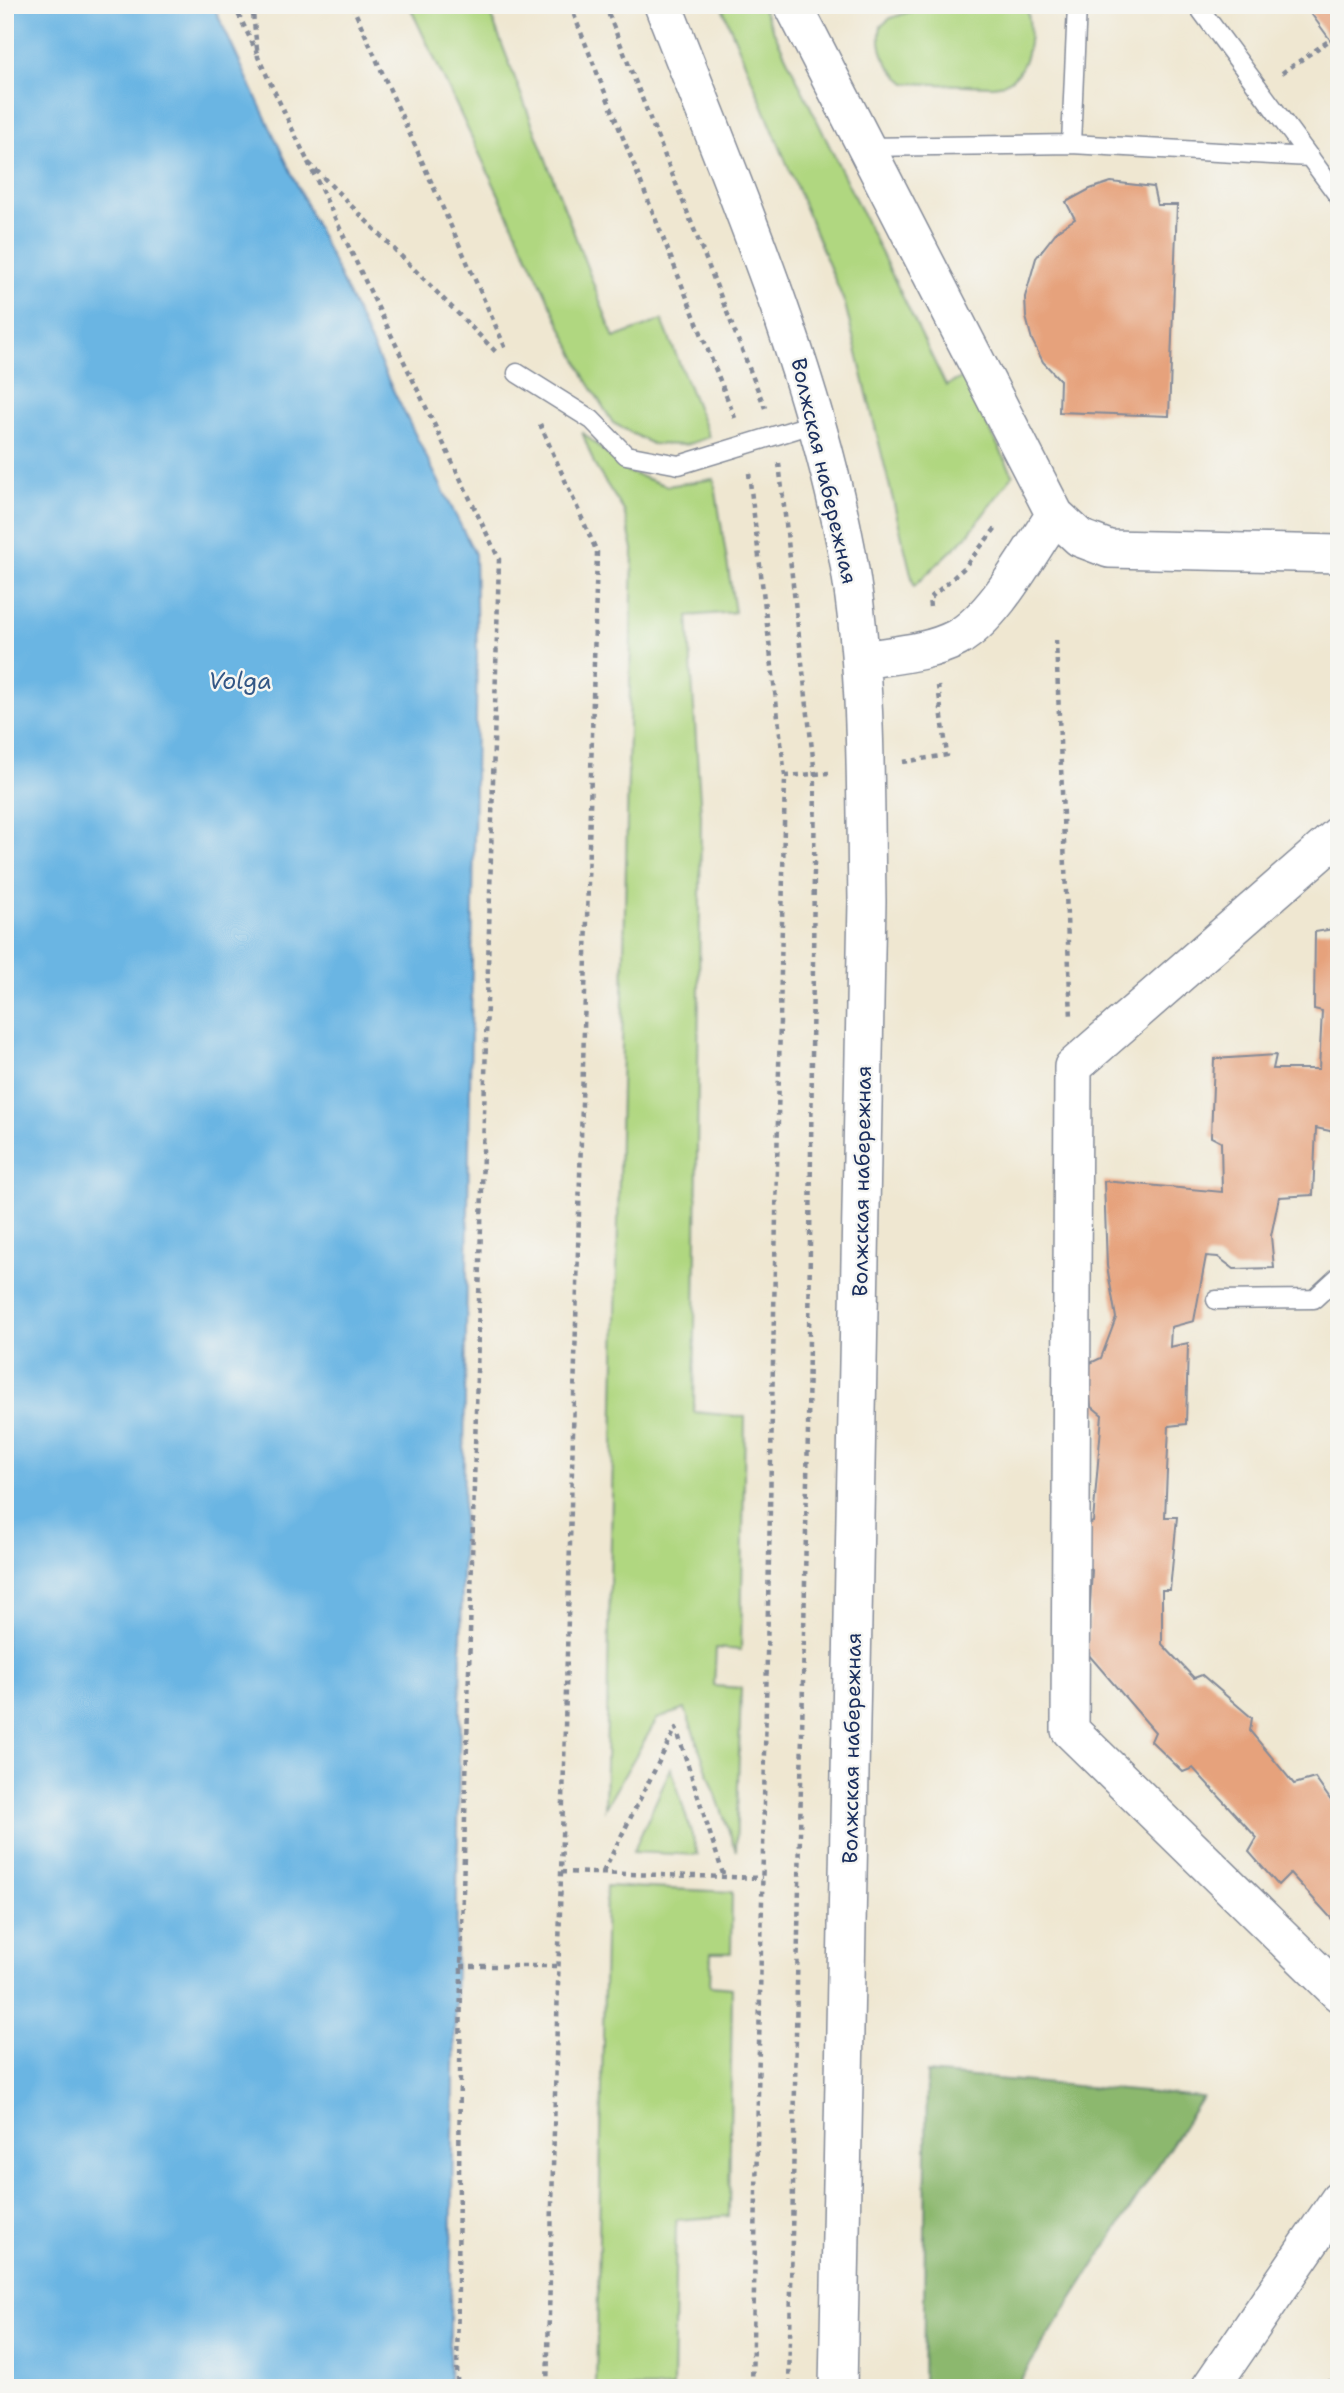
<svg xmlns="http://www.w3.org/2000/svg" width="1344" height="2393" font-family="'Shantell Sans',sans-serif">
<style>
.green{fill:#b0d780;stroke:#66836f;stroke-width:2}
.forest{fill:#8cb86e;stroke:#547466;stroke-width:2}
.water{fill:#6ab5e3;stroke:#4272a0;stroke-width:2}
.building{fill:#e6a27b}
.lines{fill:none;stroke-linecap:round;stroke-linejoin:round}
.lane-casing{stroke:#858b98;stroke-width:21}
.street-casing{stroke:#858b98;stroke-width:40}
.path{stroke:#858b98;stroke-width:4.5;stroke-dasharray:5 5;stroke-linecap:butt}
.lane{stroke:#fff;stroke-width:18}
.street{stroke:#fff;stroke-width:37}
.labels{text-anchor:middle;stroke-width:5;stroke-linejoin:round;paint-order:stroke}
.street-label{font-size:21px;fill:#1b2f5e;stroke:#f6f6f2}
.water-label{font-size:23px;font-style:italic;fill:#335786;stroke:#f6f6f2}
</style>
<rect width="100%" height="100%" fill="#f6f6f2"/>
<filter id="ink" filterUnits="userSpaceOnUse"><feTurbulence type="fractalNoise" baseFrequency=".0143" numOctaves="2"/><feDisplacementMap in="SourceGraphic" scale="14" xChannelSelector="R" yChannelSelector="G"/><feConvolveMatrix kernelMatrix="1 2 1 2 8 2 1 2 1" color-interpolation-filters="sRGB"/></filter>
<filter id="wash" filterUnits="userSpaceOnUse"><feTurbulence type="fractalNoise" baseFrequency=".00686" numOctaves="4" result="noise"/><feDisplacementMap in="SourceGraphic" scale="28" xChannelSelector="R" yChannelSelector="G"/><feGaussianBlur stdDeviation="1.57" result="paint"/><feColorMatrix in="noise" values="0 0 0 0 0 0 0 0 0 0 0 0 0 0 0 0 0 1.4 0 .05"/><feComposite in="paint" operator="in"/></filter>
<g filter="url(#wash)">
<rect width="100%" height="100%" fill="#efe7d1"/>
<path class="green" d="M409,5H487L614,338L662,320L709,437L686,445L652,444L613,423L586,379Z
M721,5H761L946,386L963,377L1013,475L966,537L914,586L845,304Z
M930,5H1026C1035,35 1029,84 992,86L906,83C888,69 876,50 881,26L891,18Z
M582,432L628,472L667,486L714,479L735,612L688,616L701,816L694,1412L745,1417L741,1650L716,1648L714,1686L741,1688L736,1851L685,1709L657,1719L605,1808L633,549L624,511L595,466Z
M671,1768L698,1855L633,1852Z
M606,1886L732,1892L731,1953H711L710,1986L732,1988L729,2216L676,2220L673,2388H596Z"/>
<path class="forest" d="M927,2073L1202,2097L1015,2388H923Z"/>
<path class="water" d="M5,5H213L392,388L475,554L477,654L449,2388H5Z"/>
<g id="blocks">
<path class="building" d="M1300,5H1339V52L1307,8Z
M1111,182L1153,187L1157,205H1177L1169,416L1059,412L1060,380L1043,362L1032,340L1026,317L1025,297L1036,258L1058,230L1075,219L1066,202L1090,189Z
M1339,928V1133L1316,1128L1313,1195L1279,1197L1271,1236L1274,1268L1234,1269L1218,1257L1206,1256L1194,1321L1171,1327L1170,1347L1188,1343L1186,1424L1169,1426L1165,1517H1177L1170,1590H1162V1644L1194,1678L1202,1675L1252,1718L1250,1731L1294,1784L1315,1778L1339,1812V1927L1290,1873L1278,1885L1249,1852L1257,1838L1193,1768L1183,1772L1151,1741L1155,1732L1087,1653L1092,1570L1079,1563L1075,1530L1093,1522L1102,1415L1091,1406L1086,1365L1101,1358L1116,1318L1107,1266L1104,1181L1222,1192L1221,1142L1211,1137L1214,1059L1276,1055L1273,1069H1319L1322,1011L1314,1009L1315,932Z
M1337,2380L1339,2388H1268V2383Z"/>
</g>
</g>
<g filter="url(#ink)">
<use href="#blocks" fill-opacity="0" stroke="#858b98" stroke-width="2"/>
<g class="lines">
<g class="lane-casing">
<path id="lane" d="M1197,5L1339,197
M1071,144L1077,5
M864,147L1071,144L1310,157
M517,373L592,420L626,455L679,465L816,423
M1216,1300L1314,1299L1339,1276"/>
</g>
<g class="street-casing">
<path id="street" d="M663,5C732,183 810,359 846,547C868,663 865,783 867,901L838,2388
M793,5L1055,515L1080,538L1109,549L1339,554
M862,660C892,655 929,653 957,638C997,615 1028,553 1055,515
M1339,835L1073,1067L1070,1730L1339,1993
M1210,2388L1339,2200"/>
</g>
<path class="path" d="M234,5L257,53
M252,5L258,57L308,162L497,353
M352,5L506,349
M570,5L735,418
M605,5L765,408
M1282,73L1330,40
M308,162L499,559L461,1966L457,2388
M540,424L597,552L547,2388
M779,463L815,775L808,1430L789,2388
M749,473L785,776L752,2388
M930,607L929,599L963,569L998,525
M1056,640L1071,1018
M903,762L947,755L938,686
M785,776L829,773
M561,1872L762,1878
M603,1872L676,1728L724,1877
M461,1966H558"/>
<use href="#lane" class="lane"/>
<use href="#street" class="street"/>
</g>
</g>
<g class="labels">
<g class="street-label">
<text transform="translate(824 471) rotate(77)" y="7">Волжская набережная</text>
<text transform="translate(862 1181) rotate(-89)" y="7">Волжская набережная</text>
<text transform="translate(852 1748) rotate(-89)" y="7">Волжская набережная</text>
</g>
<g class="water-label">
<text x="240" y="689">Volga</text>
</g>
</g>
<rect width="1344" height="2393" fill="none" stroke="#f6f6f2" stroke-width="28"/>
</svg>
